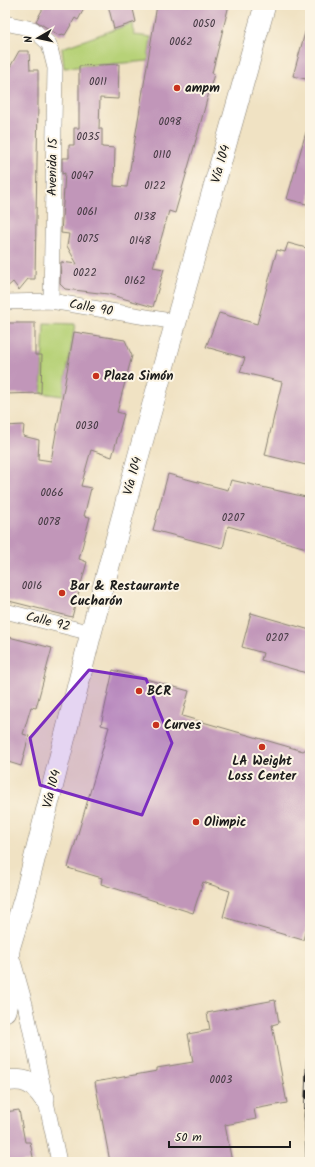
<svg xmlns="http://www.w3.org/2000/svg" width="315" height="1167" font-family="Kalam,sans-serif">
	<rect width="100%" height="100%" fill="#fcf5e5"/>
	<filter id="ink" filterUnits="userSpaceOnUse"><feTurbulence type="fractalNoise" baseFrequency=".025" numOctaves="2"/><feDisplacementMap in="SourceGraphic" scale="8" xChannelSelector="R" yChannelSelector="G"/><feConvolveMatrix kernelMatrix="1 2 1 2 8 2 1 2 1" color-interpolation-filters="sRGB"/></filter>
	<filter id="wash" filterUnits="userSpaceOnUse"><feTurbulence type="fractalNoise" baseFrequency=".012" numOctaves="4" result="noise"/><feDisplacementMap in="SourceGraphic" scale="16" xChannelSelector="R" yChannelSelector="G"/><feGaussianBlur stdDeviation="0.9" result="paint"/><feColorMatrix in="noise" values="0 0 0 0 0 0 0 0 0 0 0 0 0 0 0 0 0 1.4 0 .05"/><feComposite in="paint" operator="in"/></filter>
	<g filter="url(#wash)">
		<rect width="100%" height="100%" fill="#f0e2c3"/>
		<g fill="#b7d278" stroke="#6a774a">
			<polygon points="133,23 134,35 151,37 148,61 64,68 62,48"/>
			<polygon points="44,323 75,324 63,396 41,393"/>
		</g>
		<g id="blocks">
			<g fill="#c196b9">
				<polygon points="45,5 86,5 78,20 75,18 65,35 62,34 60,36 36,21"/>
				<polygon points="108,5 132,5 136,22 114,29"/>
				<polygon points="157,5 229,5 212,73 214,74 194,147 175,213 169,211 153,267 164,269 153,307 108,294 65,289 60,284 61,262 77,264 67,246 69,234 61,233 65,173 62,174 62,158 69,158 69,145 74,145 74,128 79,128 79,66 119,64 118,99 100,98 99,129 102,129 102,147 115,148 114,186 127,187"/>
				<polygon points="306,29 310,29 310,80 293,76"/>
				<polygon points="19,51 29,51 30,70 38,70 38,101 35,279 28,279 19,290 13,282 5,289 5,76"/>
				<polygon points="306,132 310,132 310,205 287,199"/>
				<polygon points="288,243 310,249 310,466 265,455 282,382 240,372 245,358 206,347 219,313 257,324 277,250 285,252"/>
				<polygon points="5,323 35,323 35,355 42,355 41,393 5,394"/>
				<polygon points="74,332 125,340 132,356 117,412 124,414 112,457 91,450 81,486 91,488 84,516 90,517 79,559 87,562 72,617 5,600 5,426 24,425 23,436 39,440 38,459 51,461"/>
				<polygon points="168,474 228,490 231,480 310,498 310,549 228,526 223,548 153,530"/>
				<polygon points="251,613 310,630 310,674 261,660 263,653 242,647"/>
				<polygon points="5,636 52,648 36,708 31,707 23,734 29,736 21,766 5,761"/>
				<polygon points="113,670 189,691 182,716 303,751 310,747 310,915 303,940 223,917 230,891 203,882 193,913 101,884 102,878 68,868 109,727 101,725"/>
				<polygon points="275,1000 279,1023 272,1025 287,1103 254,1109 256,1119 225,1125 232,1162 110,1162 95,1082 157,1071 157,1068 193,1062 188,1034 210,1030 207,1013"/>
				<polygon points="19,1110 25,1142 30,1142 34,1162 5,1162 5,1112"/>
			</g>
		</g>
	</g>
	<g filter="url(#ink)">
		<use href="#blocks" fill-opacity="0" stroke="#867f70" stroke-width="1"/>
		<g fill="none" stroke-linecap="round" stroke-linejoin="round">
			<g stroke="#867f70" stroke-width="16">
				<g id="street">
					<polyline points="5,23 33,29 49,44 55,68 51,301"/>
					<polyline points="5,302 51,301 176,322"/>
					<polyline points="5,611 91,633"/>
					<polyline points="13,961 25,1004 59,1162"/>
				</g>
			</g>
			<g stroke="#867f70" stroke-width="22">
				<g id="secondary">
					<polyline points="5,956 9,949 25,896 91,633 140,450 265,5"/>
					<polyline points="5,1011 7,1003 9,949"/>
					<path d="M5,1081C25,1078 33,1082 44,1098"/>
				</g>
			</g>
			<use href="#street" stroke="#fff" stroke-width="15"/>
			<use href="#secondary" stroke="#fff" stroke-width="21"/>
			<g stroke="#1c1c1c" stroke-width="4.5">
				<polyline id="rail" points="308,1162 306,1117 310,1011"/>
			</g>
			<use href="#rail" stroke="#fcf5e5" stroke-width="3" stroke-dasharray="9" stroke-linecap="butt"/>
		</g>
	</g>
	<path fill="#7b2cbf" fill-opacity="0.2" stroke="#7b2cbf" stroke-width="3" stroke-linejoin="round" d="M89,670L146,679L172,743L142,815L40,785L30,738Z"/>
	<g fill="#c8321e" stroke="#fcf5e5" stroke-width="1.5">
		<circle cx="177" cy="88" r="4"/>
		<circle cx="96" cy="376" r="4"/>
		<circle cx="62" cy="593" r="4"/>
		<circle cx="139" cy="691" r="4"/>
		<circle cx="156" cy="725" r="4"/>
		<circle cx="262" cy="747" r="4"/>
		<circle cx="196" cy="822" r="4"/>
	</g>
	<g text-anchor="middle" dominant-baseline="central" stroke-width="4" stroke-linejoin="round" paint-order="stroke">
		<g font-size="11" fill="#453a43">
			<text x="204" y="24">0050</text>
			<text x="181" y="42">0062</text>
			<text x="98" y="82">0011</text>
			<text x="170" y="122">0098</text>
			<text x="88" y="137">0035</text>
			<text x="162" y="155">0110</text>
			<text x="82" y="176">0047</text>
			<text x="155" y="186">0122</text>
			<text x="87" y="212">0061</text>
			<text x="145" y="217">0138</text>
			<text x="88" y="239">0075</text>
			<text x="140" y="241">0148</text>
			<text x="85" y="273">0022</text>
			<text x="135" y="281">0162</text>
			<text x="87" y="426">0030</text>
			<text x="52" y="493">0066</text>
			<text x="233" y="518">0207</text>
			<text x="49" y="522">0078</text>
			<text x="32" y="586">0016</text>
			<text x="277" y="638">0207</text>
			<text x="221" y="1080">0003</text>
		</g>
		<g font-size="13" font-weight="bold" fill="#1c1c1c" stroke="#fcf5e5" text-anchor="start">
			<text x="185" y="88">ampm</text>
			<text x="104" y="376">Plaza Simón</text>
			<text x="70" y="586">Bar &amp; Restaurante<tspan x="70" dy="15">Cucharón</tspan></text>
			<text x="147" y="691">BCR</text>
			<text x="164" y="725">Curves</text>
			<text x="262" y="761" text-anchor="middle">LA Weight<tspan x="262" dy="15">Loss Center</tspan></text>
			<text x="204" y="822">Olimpic</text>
		</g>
		<g font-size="13" fill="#1c1c1c" stroke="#fcf5e5">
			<text transform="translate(221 164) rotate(-74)">Vía 104</text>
			<text transform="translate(53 167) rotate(-89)">Avenida 15</text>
			<text transform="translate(91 308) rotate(10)">Calle 90</text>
			<text transform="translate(133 476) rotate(-75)">Vía 104</text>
			<text transform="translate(48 622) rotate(14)">Calle 92</text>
			<text transform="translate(52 789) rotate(-76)">Vía 104</text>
		</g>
	</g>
	<rect width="315" height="1167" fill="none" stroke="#fcf5e5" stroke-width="20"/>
	<g transform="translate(38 38) rotate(261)" stroke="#fcf5e5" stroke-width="3" paint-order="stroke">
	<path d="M0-3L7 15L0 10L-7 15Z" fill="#1c1c1c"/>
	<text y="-6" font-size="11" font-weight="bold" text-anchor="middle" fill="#1c1c1c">N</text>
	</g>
	<path d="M169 1141v6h121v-6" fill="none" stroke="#1c1c1c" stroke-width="2"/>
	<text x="175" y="1141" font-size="12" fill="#1c1c1c" stroke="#fcf5e5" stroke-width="3" paint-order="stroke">50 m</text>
</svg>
